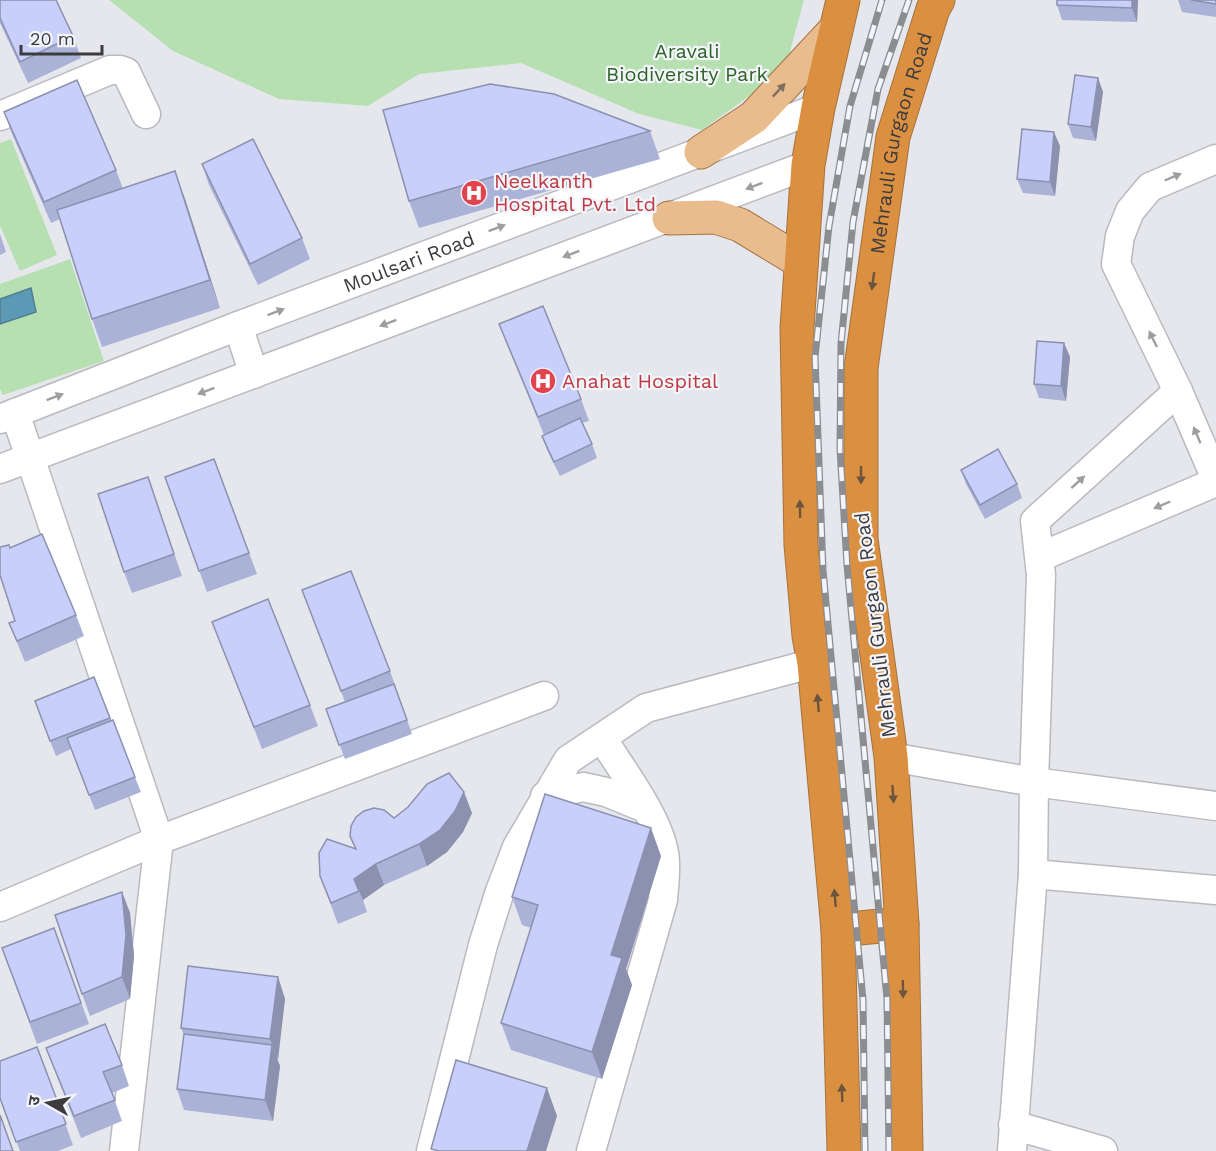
<svg xmlns="http://www.w3.org/2000/svg" width="1216" height="1151" font-family="'Work Sans','Noto Sans Devanagari',sans-serif">
	<rect width="100%" height="100%" fill="#e6e7ed"/>
	<g fill="#b7e0b2">
		<polygon points="109,0 804,0 785,70 702,130 639,114 521,63 419,74 368,106 279,99 173,51"/>
		<polygon points="11,139 57,255 20,271 0,226 0,143"/>
		<polygon points="70,259 104,361 3,395 0,389 0,284"/>
	</g>
	<polygon fill="#5b99b5" stroke="#527d91" stroke-width="1.5" points="31,288 36,312 0,324 0,299"/>
	<g fill="none" stroke-linecap="round" stroke-linejoin="round">
		<g stroke="#b9babf" stroke-width="31">
			<g id="minor">
				<polyline points="0,116 110,70 120,70 126,72 146,114"/>
				<polyline points="1216,159 1150,187 1130,211 1120,236 1116,264 1178,391 1216,479"/>
				<polyline points="238,326 254,374"/>
				<polyline points="15,413 159,840 124,1151"/>
				<path id="s1" d="M0,419L238,326L818,108"/>
				<polyline points="0,469 808,165"/>
				<polyline points="1040,557 1216,482"/>
				<polyline points="891,757 1034,782 1216,806"/>
				<polyline points="545,796 583,787 606,792 645,808"/>
				<polyline points="1033,874 1216,890"/>
				<polyline points="0,907 159,840 544,696"/>
				<polyline points="1013,1125 1103,1151"/>
				<polyline points="431,1151 483,945 500,891 517,847 568,760 646,708 814,663"/>
				<path d="M591,1151L663,900C664,885 667,868 664,853C658,817 622,770 602,738"/>
				<polyline points="1012,1151 1033,874 1034,782 1041,575 1035,521 1178,391"/>
			</g>
		</g>
		<g stroke="#a37340" stroke-width="35">
			<g id="major">
				<polyline points="701,152 754,117 836,29"/>
				<polyline points="669,218 716,217 740,225 801,262"/>
			</g>
		</g>
		<g stroke="#a37340" stroke-width="35">
			<g id="highway">
				<polyline points="843,0 818,108 808,165 797,328 801,545 809,636 814,663 838,930 844,1151"/>
				<polyline points="838,930 902,924"/>
				<path id="s2" d="M906,1151L902,924L891,757L861,539V368L893,137L933,9L938,0"/>
			</g>
		</g>
		<use href="#minor" stroke="#fff" stroke-width="28"/>
		<use href="#major" stroke="#e9bc8d" stroke-width="33"/>
		<use href="#highway" stroke="#db9041" stroke-width="33"/>
		<g stroke="#8c8d91" stroke-width="7">
			<g id="rail">
				<polyline points="865,1151 863,1000 823,570 815,357 829,226 850,106 882,0"/>
				<polyline points="889,1151 887,999 847,565 840,449 841,344 853,222 878,89 909,0"/>
			</g>
		</g>
		<use href="#rail" stroke="#f3f5fa" stroke-width="4.5" stroke-dasharray="14" stroke-linecap="butt"/>
	</g>
	<g fill="#abb2d7">
		<polygon points="0,0 73,36 81,58 28,83 0,23"/>
		<polygon points="1138,0 1137,22 1062,20 1057,5"/>
		<polygon points="1178,0 1216,0 1216,17 1182,12"/>
		<polygon points="1098,78 1103,92 1096,141 1073,138 1068,124"/>
		<polygon points="4,112 116,170 123,189 185,199 220,308 102,347 92,319 60,219 51,223 12,134"/>
		<polygon points="650,131 660,159 419,228 409,201"/>
		<polygon points="1060,146 1055,196 1023,193 1017,179"/>
		<polygon points="202,164 302,238 310,259 258,285 209,185"/>
		<polygon points="0,234 6,252 0,255"/>
		<polygon points="499,324 581,399 589,421 582,423 592,444 597,458 560,476 547,450 542,436 544,435"/>
		<polygon points="1064,343 1070,357 1066,401 1039,398 1034,384"/>
		<polygon points="214,459 257,574 207,592 165,477"/>
		<polygon points="961,470 1017,484 1022,498 985,519 966,484"/>
		<polygon points="155,498 182,576 132,593 124,572"/>
		<polygon points="10,548 76,615 84,636 25,662 9,623 15,621"/>
		<polygon points="302,590 390,671 412,734 345,759 326,709 345,702"/>
		<polygon points="212,622 310,705 318,726 262,749"/>
		<polygon points="94,677 141,792 95,810 71,749 56,756 40,716"/>
		<polygon points="472,813 463,832 447,852 427,866 384,885 363,900 367,912 338,924 320,876 355,848 350,836 394,818"/>
		<polygon points="661,856 626,969 632,985 602,1079 511,1050 501,1023 531,928 522,925 512,897"/>
		<polygon points="122,892 130,913 134,956 130,999 90,1016 82,994"/>
		<polygon points="54,928 89,1024 37,1044 2,948"/>
		<polygon points="278,977 285,999 277,1060 280,1066 273,1121 184,1110 177,1089 184,1035 181,1028"/>
		<polygon points="37,1047 73,1145 58,1151 20,1151 0,1098"/>
		<polygon points="46,1048 122,1065 129,1086 112,1093 122,1121 81,1138"/>
	</g>
	<g fill="#8b91af">
		<polygon points="1132,0 1138,0 1137,22 1132,8"/>
		<polygon points="1098,78 1103,92 1096,141 1091,127"/>
		<polygon points="1054,132 1060,146 1055,196 1050,182"/>
		<polygon points="175,171 185,199 220,308 210,280"/>
		<polygon points="1064,343 1070,357 1066,401 1061,386"/>
		<polygon points="464,792 472,813 463,832 447,852 427,866 419,844"/>
		<polygon points="651,828 661,856 626,969 632,985 602,1079 592,1052 611,955"/>
		<polygon points="376,864 384,885 363,900 354,879"/>
		<polygon points="122,892 130,913 134,956 130,999 122,977"/>
		<polygon points="278,977 285,999 278,1060 270,1039"/>
		<polygon points="272,1045 280,1066 273,1121 265,1100"/>
		<polygon points="547,1088 557,1116 546,1151 527,1151"/>
	</g>
	<g fill="#c7cffa" stroke="#8b91af" stroke-width="1.5">
		<polygon points="0,0 56,0 73,36 20,62 0,18"/>
		<polygon points="1057,0 1132,0 1132,8 1057,5"/>
		<polygon points="1191,0 1216,0 1216,4"/>
		<polygon points="1075,75 1098,78 1091,127 1068,124"/>
		<polygon points="77,80 116,170 44,202 4,112"/>
		<polygon points="490,84 554,94 650,131 409,201 383,110"/>
		<polygon points="1022,129 1054,132 1050,182 1017,179"/>
		<polygon points="253,139 302,238 250,264 202,164"/>
		<polygon points="175,171 210,280 92,319 57,210"/>
		<polygon points="543,306 581,399 538,417 499,324"/>
		<polygon points="1037,341 1064,343 1061,386 1034,384"/>
		<polygon points="580,418 592,444 554,462 542,436"/>
		<polygon points="998,449 1017,484 980,505 961,470"/>
		<polygon points="214,459 249,553 199,571 165,477"/>
		<polygon points="148,477 174,554 124,572 98,494"/>
		<polygon points="42,534 76,615 17,641 9,623 15,621 0,575 0,547 9,545 10,548"/>
		<polygon points="351,571 390,671 341,691 302,590"/>
		<polygon points="268,599 310,705 254,727 212,622"/>
		<polygon points="94,677 110,718 50,741 35,701"/>
		<polygon points="394,684 407,720 339,745 326,709"/>
		<polygon points="113,720 135,777 89,795 67,738"/>
		<polygon points="449,773 464,792 455,811 440,830 419,844 376,864 354,879 359,891 331,903 320,876 319,853 327,839 356,849 350,836 351,826 356,817 364,811 374,808 384,810 394,818 408,807 427,784"/>
		<polygon points="545,794 651,828 611,955 622,958 592,1052 501,1023 538,905 512,897"/>
		<polygon points="122,892 126,935 122,977 82,994 55,915"/>
		<polygon points="54,928 81,1003 30,1022 2,948"/>
		<polygon points="188,966 278,977 270,1039 181,1028"/>
		<polygon points="105,1024 122,1065 103,1072 115,1100 74,1116 46,1048"/>
		<polygon points="184,1034 272,1045 265,1100 177,1089"/>
		<polygon points="37,1047 66,1124 16,1142 0,1098 0,1061"/>
		<polygon points="456,1060 547,1088 527,1151 439,1151 431,1149"/>
		<polygon points="0,1115 13,1151 0,1151"/>
	</g>
	<defs><path id="oneway-solid" d="M-6-.8H1V-3.2L6.5 0L1 3.2V.8H-6Z" transform="scale(1.5)"/></defs>
	<use fill="#816f5e" href="#oneway-solid" transform="translate(779 90) rotate(-47)"/>
	<g fill="#9e9e9e">
		<use href="#oneway-solid" transform="translate(1173 177) rotate(-23)"/>
		<use href="#oneway-solid" transform="translate(754 186) rotate(159)"/>
		<use href="#oneway-solid" transform="translate(497 228) rotate(-21)"/>
		<use href="#oneway-solid" transform="translate(571 254) rotate(159)"/>
		<use href="#oneway-solid" transform="translate(276 312) rotate(-21)"/>
		<use href="#oneway-solid" transform="translate(388 323) rotate(159)"/>
		<use href="#oneway-solid" transform="translate(1153 339) rotate(-116)"/>
		<use href="#oneway-solid" transform="translate(206 391) rotate(159)"/>
		<use href="#oneway-solid" transform="translate(55 397) rotate(-21)"/>
		<use href="#oneway-solid" transform="translate(1197 435) rotate(-113)"/>
		<use href="#oneway-solid" transform="translate(1078 482) rotate(-42)"/>
		<use href="#oneway-solid" transform="translate(1162 505) rotate(157)"/>
	</g>
	<g fill="#6c553f">
		<use href="#oneway-solid" transform="translate(873 281) rotate(98)"/>
		<use href="#oneway-solid" transform="translate(861 475) rotate(90)"/>
		<use href="#oneway-solid" transform="translate(800 509) rotate(-91)"/>
		<use href="#oneway-solid" transform="translate(818 703) rotate(-95)"/>
		<use href="#oneway-solid" transform="translate(893 794) rotate(86)"/>
		<use href="#oneway-solid" transform="translate(835 898) rotate(-95)"/>
		<use href="#oneway-solid" transform="translate(903 989) rotate(89)"/>
		<use href="#oneway-solid" transform="translate(842 1093) rotate(-92)"/>
	</g>
	<defs>
		<g id="hospital-disc" transform="scale(1.35)"><circle r="9.5" fill="#e0444e" stroke="#f3f5fa"/><path d="M-5-5h3v3.5h4V-5h3V5h-3V1.5h-4V5h-3Z" fill="#fff"/></g>
	</defs>
	<g fill-rule="evenodd">
		<use href="#hospital-disc" x="474" y="193"/>
		<use href="#hospital-disc" x="543" y="381"/>
	</g>
	<g text-anchor="middle" dominant-baseline="central" stroke-width="4.5" stroke-linejoin="round" paint-order="stroke">
		<g font-size="20" fill="#2e6328" stroke="#f3f5fa">
			<text x="687" y="51">Aravali<tspan x="687" dy="23">Biodiversity Park</tspan></text>
		</g>
		<g font-size="20" fill="#3c3c3e" stroke="#f3f5fa">
			<text stroke="none"><textPath href="#s2" startOffset="1014">Mehrauli Gurgaon Road</textPath></text>
			<text stroke="none"><textPath href="#s1" startOffset="438">Moulsari Road</textPath></text>
			<text transform="translate(875 625) rotate(-97)">Mehrauli Gurgaon Road</text>
		</g>
		<g font-size="20" fill="#be3a42" stroke="#f3f5fa" text-anchor="start">
			<text x="494" y="181">Neelkanth<tspan x="494" dy="23">Hospital Pvt. Ltd</tspan></text>
			<text x="562" y="381">Anahat Hospital</text>
		</g>
	</g>
	<g transform="translate(48 1103) rotate(279)" stroke="#f3f5fa" stroke-width="4.5" paint-order="stroke">
	<path d="M0-4.5L10 22L0 15L-10 22Z" fill="#3c3c3e"/>
	<text y="-9" font-size="16" font-weight="bold" text-anchor="middle" fill="#3c3c3e">उ</text>
	</g>
	<path d="M21 45v9h81v-9" fill="none" stroke="#3c3c3e" stroke-width="3"/>
	<text x="30" y="45" font-size="18" fill="#3c3c3e" stroke="#f3f5fa" stroke-width="4.5" paint-order="stroke">20 m</text>
</svg>
